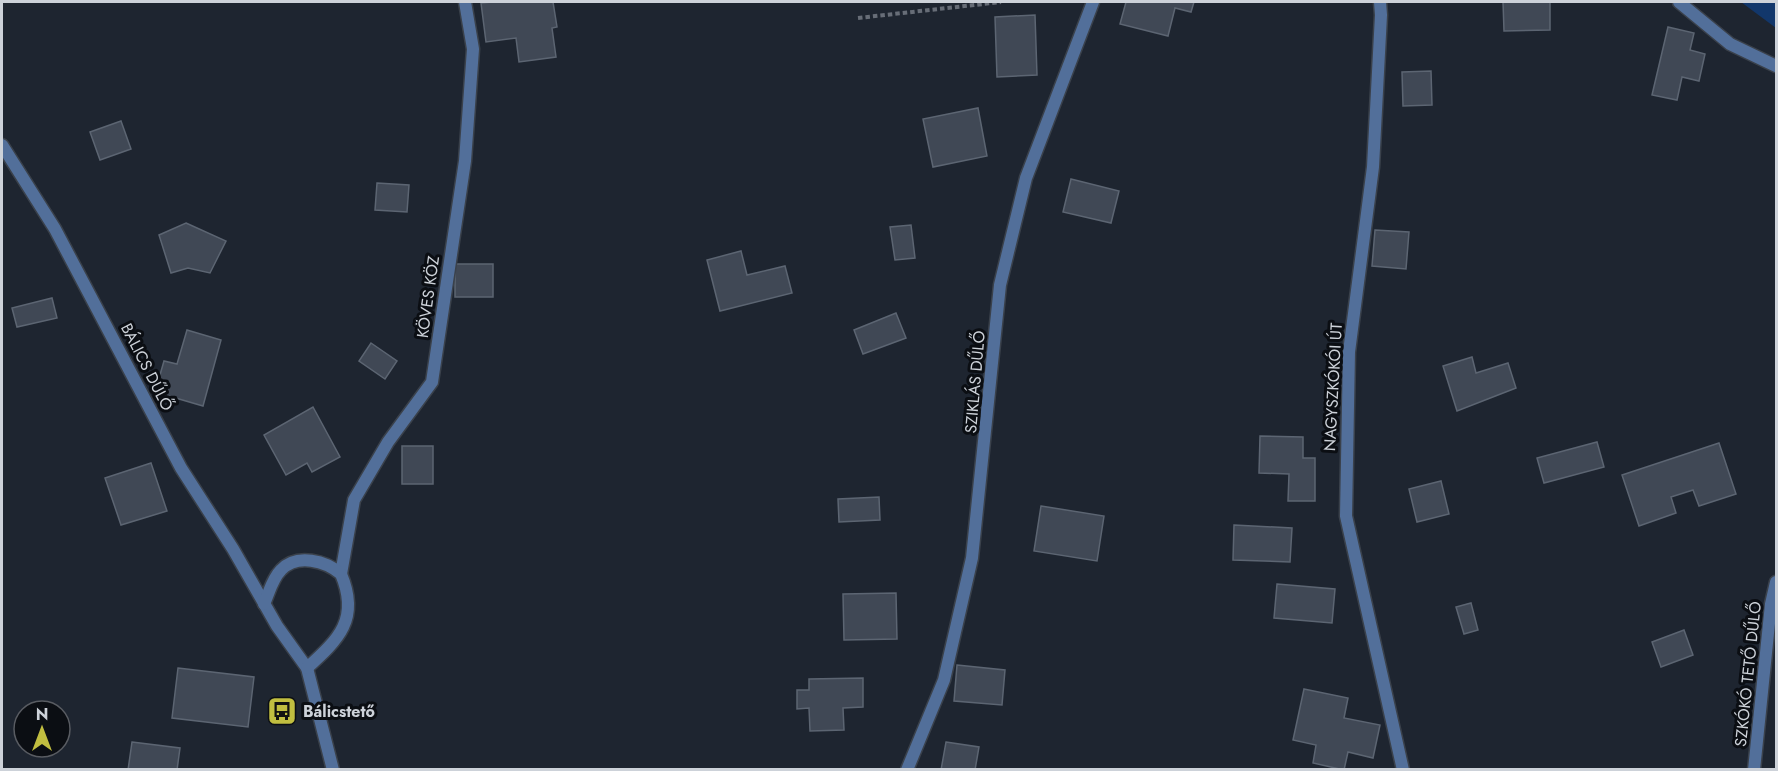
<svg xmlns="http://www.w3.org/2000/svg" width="1778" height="771" font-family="Jost,sans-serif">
	<rect width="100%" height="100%" fill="#1e2530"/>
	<polygon fill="#12376b" points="1741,2 1776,2 1776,28"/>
	<g fill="#404855" stroke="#5c6572" stroke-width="1.5">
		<polygon points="493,2 553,2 557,27 552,28 556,57 519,62 516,38 486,42 481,3"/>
		<polygon points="1126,2 1194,2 1191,12 1175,8 1168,36 1120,24"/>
		<polygon points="1503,2 1550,2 1550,30 1504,31"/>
		<polygon points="1035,15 1037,75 997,77 995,17"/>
		<polygon points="1668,27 1694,33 1690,50 1705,54 1699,81 1682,77 1677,100 1652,95"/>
		<polygon points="1431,71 1432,105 1403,106 1402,72"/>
		<polygon points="978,108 987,156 933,167 923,119"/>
		<polygon points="121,121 131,149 100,160 90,132"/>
		<polygon points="1071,179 1119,191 1111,223 1063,212"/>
		<polygon points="377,183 409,185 407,212 375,210"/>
		<polygon points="186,223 226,241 210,273 188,268 171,273 159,235"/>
		<polygon points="911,225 915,258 895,260 890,227"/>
		<polygon points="1375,230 1409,232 1406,269 1372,266"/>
		<polygon points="741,251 747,275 785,266 792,293 720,311 707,260"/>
		<rect x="455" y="264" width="38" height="33"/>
		<polygon points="52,298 57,318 17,327 12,308"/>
		<polygon points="896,313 906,338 863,354 854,330"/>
		<polygon points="187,330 221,340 203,406 155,392 164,361 177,364"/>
		<polygon points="371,343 397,361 385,379 359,361"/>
		<polygon points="1472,357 1476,373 1508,363 1516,388 1457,411 1443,366"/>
		<polygon points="313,407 340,457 312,472 307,463 286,475 264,435"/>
		<polygon points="1260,436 1303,437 1303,458 1315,458 1315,501 1288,501 1289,474 1259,473"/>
		<polygon points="1597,442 1604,467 1544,483 1537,458"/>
		<polygon points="1719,443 1736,494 1699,506 1693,490 1671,497 1676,513 1639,526 1622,475"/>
		<rect x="402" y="446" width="31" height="38"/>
		<polygon points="151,463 167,511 121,525 105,478"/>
		<polygon points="1441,481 1449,514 1417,522 1409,489"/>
		<polygon points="879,497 880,520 839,522 838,499"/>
		<polygon points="1041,506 1104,516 1097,561 1034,551"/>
		<polygon points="1234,525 1292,528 1290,562 1233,560"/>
		<polygon points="1277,584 1335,589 1332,623 1274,618"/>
		<polygon points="896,593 897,639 844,640 843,594"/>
		<polygon points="1471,603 1478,630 1464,634 1456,607"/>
		<polygon points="1684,630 1693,655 1661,667 1652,642"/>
		<polygon points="957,665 1005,670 1002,705 954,701"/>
		<polygon points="178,668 254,677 248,727 172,718"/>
		<polygon points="863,678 863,707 843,708 844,730 810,731 809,708 797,709 797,690 809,690 809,679"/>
		<polygon points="1304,689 1348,698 1344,718 1380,725 1373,758 1348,752 1344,770 1313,763 1316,745 1293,740"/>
		<polygon points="132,742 180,748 177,770 128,770"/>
		<polygon points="946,742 979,747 975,770 941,770"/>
	</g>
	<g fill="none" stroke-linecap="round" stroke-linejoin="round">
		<g stroke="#3a414b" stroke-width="15">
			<g id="street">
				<polyline points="1380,2 1381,15 1373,167 1349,352 1346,516 1403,770"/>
				<polyline points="1679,2 1730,44 1776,66"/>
				<polyline points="2,145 55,229 181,468 233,549 277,626 307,668 333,770"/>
				<polyline points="341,574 354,500 388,442 432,382 465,161 473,49 465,2"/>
				<path d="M264,604C269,593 272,579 281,570C297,553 326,561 341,574C360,619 339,639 307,668"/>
				<polyline points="907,770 944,680 972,558 1000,285 1026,178 1093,2"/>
				<polyline points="1754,770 1771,604 1776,582"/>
			</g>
		</g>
		<polyline stroke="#676d77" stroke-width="4" stroke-dasharray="4.5 3" stroke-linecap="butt" points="858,18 1001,2"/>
		<use href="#street" stroke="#526f9a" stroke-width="12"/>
	</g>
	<defs>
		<g id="bus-square" transform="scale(1.5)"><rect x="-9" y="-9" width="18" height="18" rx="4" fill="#c1be40" stroke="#0b0e13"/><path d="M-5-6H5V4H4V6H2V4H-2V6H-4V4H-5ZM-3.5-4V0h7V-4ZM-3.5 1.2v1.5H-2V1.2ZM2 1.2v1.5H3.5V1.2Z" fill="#111"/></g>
	</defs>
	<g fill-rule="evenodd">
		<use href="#bus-square" x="282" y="711"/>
	</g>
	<g text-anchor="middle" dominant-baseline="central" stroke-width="6" stroke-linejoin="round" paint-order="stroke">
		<g font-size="16" fill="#cdd2d9" stroke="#0b0e13">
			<text transform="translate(428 297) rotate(-82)">KÖVES KÖZ</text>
			<text transform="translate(147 367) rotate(63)">BÁLICS DŰLŐ</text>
			<text transform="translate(975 382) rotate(-85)">SZIKLÁS DŰLŐ</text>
			<text transform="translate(1333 387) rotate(-87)">NAGYSZKÓKÓI ÚT</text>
			<text transform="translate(1748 674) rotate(-84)">SZKÓKÓ TETŐ DŰLŐ</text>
		</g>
		<g font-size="16" font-weight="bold" fill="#cdd2d9" stroke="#0b0e13" text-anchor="start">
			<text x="303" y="711">Bálicstető</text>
		</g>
	</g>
	<rect width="1778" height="771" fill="none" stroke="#cdd2d9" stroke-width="6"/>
	<g transform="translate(42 729)"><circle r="28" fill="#0b0e13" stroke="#595c62" stroke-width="1.5"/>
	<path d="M0-4.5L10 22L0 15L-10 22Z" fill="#c1be40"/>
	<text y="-9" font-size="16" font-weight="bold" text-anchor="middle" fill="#cdd2d9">N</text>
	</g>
</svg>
